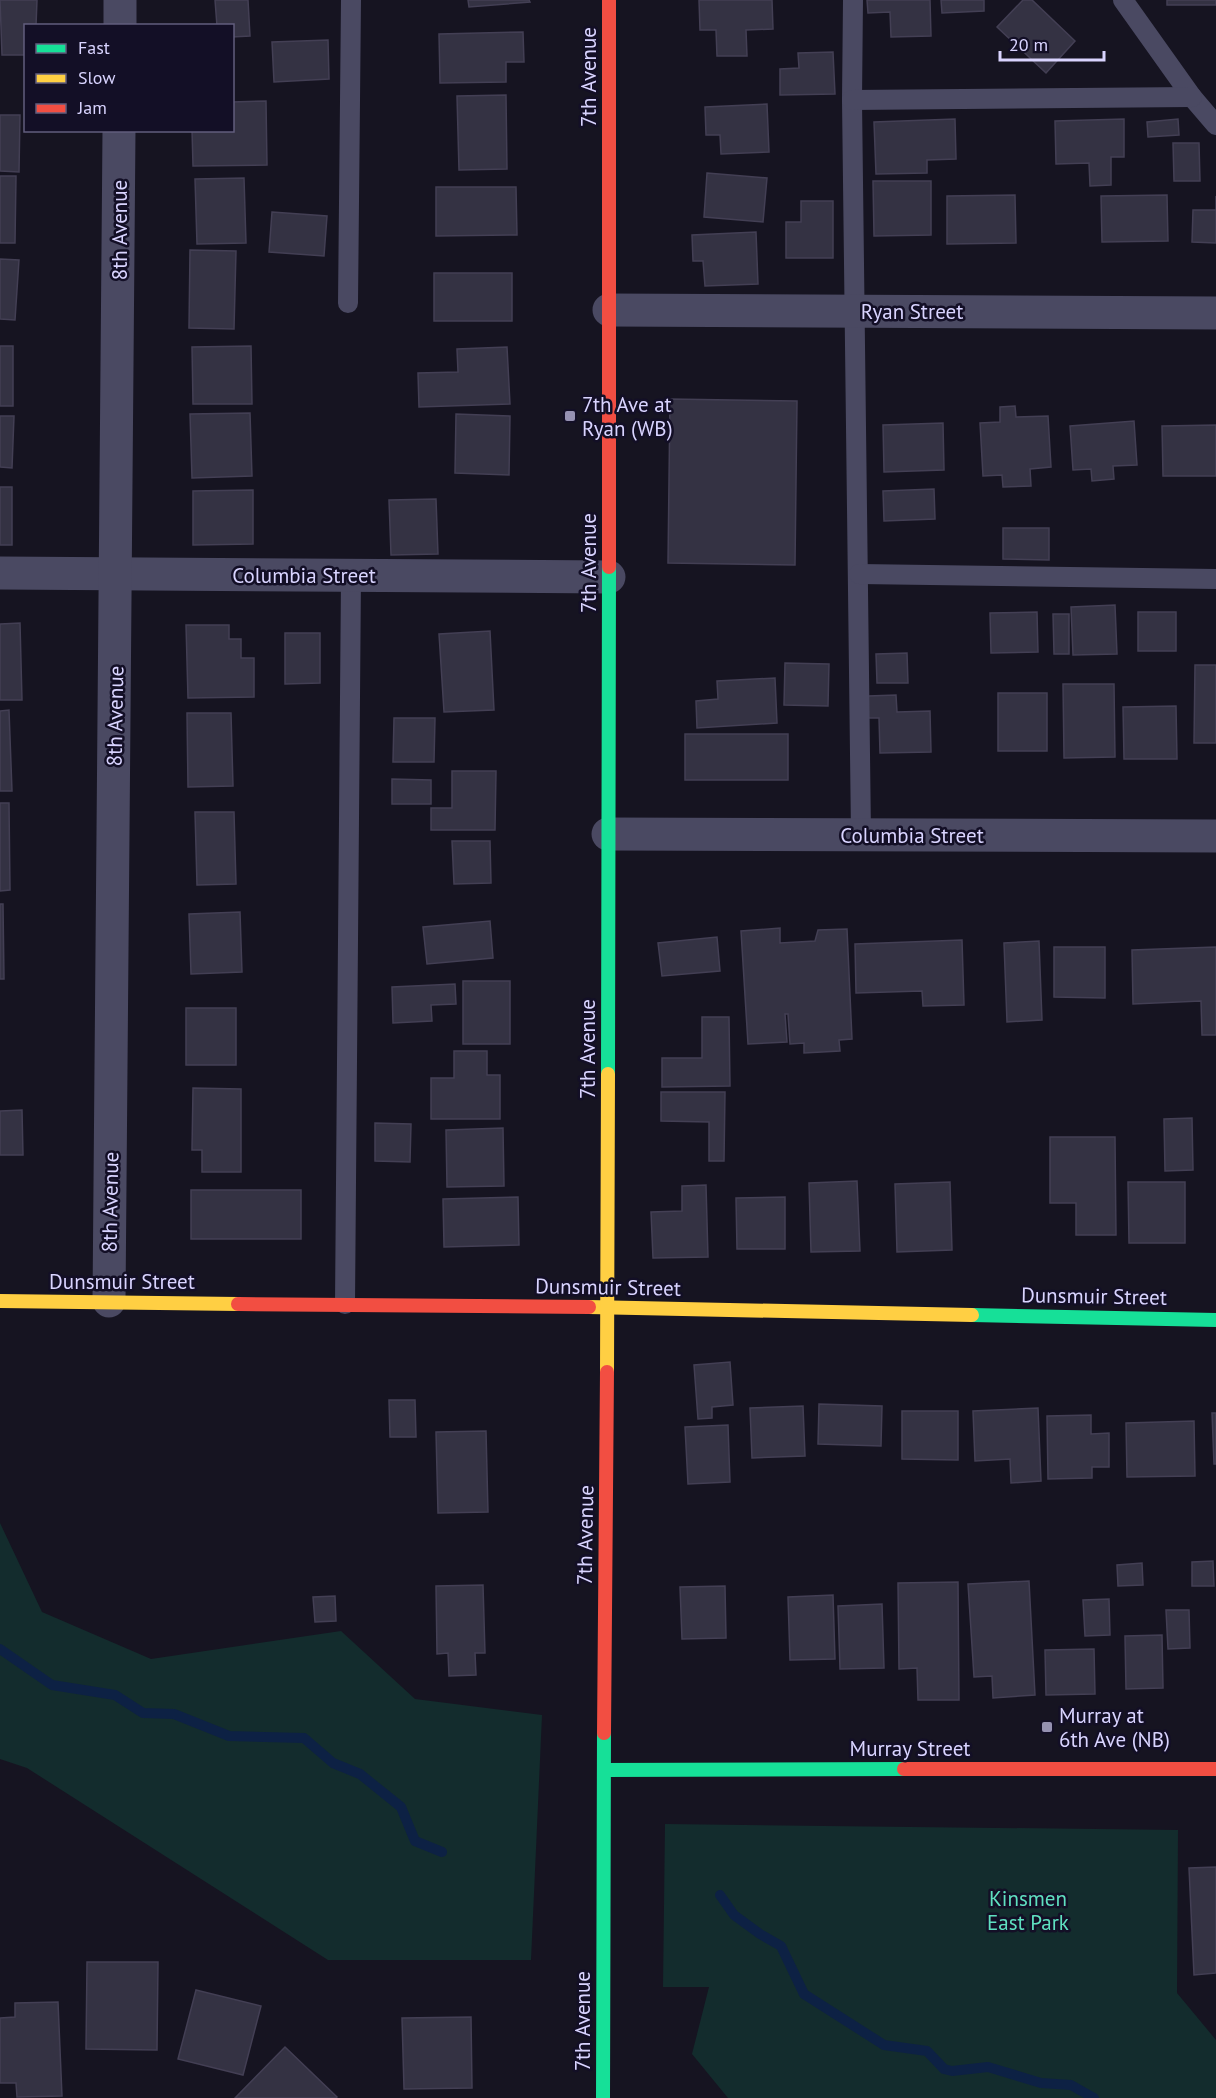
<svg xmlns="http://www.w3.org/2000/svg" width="1216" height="2098" font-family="'PT Sans',sans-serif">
	<rect width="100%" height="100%" fill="#161421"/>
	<g fill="#132c2d">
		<polygon points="0,1523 42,1612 151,1659 341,1631 415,1699 542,1715 531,1960 328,1960 27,1768 0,1759"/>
		<polygon points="665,1824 1178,1830 1177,1993 1216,2040 1216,2098 728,2098 692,2054 709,1987 663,1987"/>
	</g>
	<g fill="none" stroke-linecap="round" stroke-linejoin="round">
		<g stroke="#0d2144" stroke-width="10">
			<polyline points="0,1649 52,1685 115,1695 143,1713 174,1714 229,1736 304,1738 333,1763 360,1774 401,1807 415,1841 442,1852"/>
			<polyline points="720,1895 734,1915 760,1934 781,1946 804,1994 884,2045 927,2051 944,2069 952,2071 988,2067 1041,2083 1071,2085 1094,2098"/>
		</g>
	</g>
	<g fill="#343243" stroke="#433f54" stroke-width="1.5">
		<polygon points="0,0 37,0 36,26 26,26 26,55 2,55"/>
		<polygon points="215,0 248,0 250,36 232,37 232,26 217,26"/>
		<polygon points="468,0 529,0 530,2 469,7"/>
		<polygon points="699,0 772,0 773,29 746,30 747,56 717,56 716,30 700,30"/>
		<polygon points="867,0 930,0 931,36 891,37 890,12 868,13"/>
		<polygon points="941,0 984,0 984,11 942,13"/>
		<polygon points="1023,0 1032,0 1075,41 1046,73 997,27"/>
		<rect x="1167" y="0" width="49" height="5"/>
		<polygon points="523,32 524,62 506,62 506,82 440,83 439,34"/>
		<polygon points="328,40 329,79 274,82 272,42"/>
		<polygon points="833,52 835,94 780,95 780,69 799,68 798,53"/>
		<polygon points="506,95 507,169 459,170 457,96"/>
		<polygon points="266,101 267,165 193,166 192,130 232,130 232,102"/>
		<polygon points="767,104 769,152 721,154 720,135 706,135 705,107"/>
		<polygon points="0,115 20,115 19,172 0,171"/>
		<polygon points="955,119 956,159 927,160 927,173 876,174 874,122"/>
		<polygon points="1124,119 1124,157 1111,157 1111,185 1090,186 1089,163 1056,164 1055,121"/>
		<polygon points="1178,119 1179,135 1148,137 1147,122"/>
		<polygon points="1173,143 1199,143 1200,181 1174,181"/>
		<polygon points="707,173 767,178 763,222 704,217"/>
		<polygon points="0,176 16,176 15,243 0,243"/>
		<polygon points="244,178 246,243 197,244 195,179"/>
		<polygon points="873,181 931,181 931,235 874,236"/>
		<polygon points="436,187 516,187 517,235 436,236"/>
		<polygon points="1015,195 1016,243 947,244 947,196"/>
		<polygon points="1167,195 1168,241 1102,242 1101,196"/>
		<polygon points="1216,196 1216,243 1192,242 1193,210 1216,210"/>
		<polygon points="801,201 833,201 833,258 786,258 786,222 801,222"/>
		<polygon points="272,212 327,216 324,256 269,252"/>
		<polygon points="756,232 758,284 705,286 703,261 693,261 692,235"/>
		<polygon points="190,250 236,251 234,329 189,328"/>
		<polygon points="0,259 19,260 15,320 0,319"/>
		<rect x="434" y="273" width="78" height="48"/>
		<rect x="0" y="346" width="13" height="60"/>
		<polygon points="251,346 252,404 193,404 192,347"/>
		<polygon points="507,347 510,404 419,407 418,373 458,372 457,349"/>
		<polygon points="670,399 797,401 795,565 668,563"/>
		<polygon points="1015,406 1016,417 1048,416 1051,467 1030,469 1031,486 1003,487 1002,475 983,476 980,423 1000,422 1000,407"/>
		<polygon points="250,413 252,476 192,478 190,414"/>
		<polygon points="456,414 510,416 509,475 455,473"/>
		<polygon points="0,416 14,416 12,468 0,467"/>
		<polygon points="1134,421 1137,465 1113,466 1114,479 1092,481 1091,469 1073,470 1070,426"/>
		<polygon points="943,423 944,470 884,472 883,425"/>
		<polygon points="1216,425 1216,476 1163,476 1162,426"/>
		<rect x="0" y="487" width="12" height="58"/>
		<polygon points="934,489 935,519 884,521 883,491"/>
		<polygon points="253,490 253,544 193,545 193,491"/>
		<polygon points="436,499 438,554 391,555 389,500"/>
		<polygon points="1003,528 1049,528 1049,560 1003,559"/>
		<polygon points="1115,605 1117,654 1073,655 1071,607"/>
		<polygon points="1037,612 1038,652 991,653 990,613"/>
		<rect x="1138" y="612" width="38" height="39"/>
		<polygon points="1053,614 1069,614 1069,654 1054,654"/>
		<polygon points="20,623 22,700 0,700 0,624"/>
		<polygon points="186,625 229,625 229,639 241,639 241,658 254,658 254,697 188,698"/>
		<polygon points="490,631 494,710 444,712 439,634"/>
		<polygon points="285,633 320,633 320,683 285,684"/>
		<polygon points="907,653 908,683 877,683 876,654"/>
		<polygon points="785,663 829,664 828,706 784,705"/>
		<polygon points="1195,665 1216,665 1216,743 1194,743"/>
		<polygon points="775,678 777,723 697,728 696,701 718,699 717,681"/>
		<polygon points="1063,684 1114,684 1115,757 1064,758"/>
		<rect x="998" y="693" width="49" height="58"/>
		<polygon points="896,695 897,712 930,711 931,752 880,753 879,718 868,718 868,696"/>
		<polygon points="1176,706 1177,759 1124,759 1123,707"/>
		<polygon points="9,710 12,791 0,791 0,711"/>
		<polygon points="187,713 231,713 233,786 188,787"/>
		<polygon points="394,718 435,718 434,762 393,762"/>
		<rect x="685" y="734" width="103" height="46"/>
		<polygon points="452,771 496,771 495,830 431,830 431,808 452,808"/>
		<polygon points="392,779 431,780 431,804 392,804"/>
		<polygon points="0,803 9,803 10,890 0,891"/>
		<polygon points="195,812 234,812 236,884 197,885"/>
		<polygon points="452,841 490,841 491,883 454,884"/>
		<polygon points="0,904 3,904 4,979 0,979"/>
		<polygon points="240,912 242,972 191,974 189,914"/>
		<polygon points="490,921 493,958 427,964 423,927"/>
		<polygon points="780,928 780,943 815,941 818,930 847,929 852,1039 839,1040 840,1051 804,1053 804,1043 790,1044 788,1014 785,1014 787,1042 748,1044 741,931"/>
		<polygon points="717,937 720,971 662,976 658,943"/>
		<polygon points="962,940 964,1005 923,1006 922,991 856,993 855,944"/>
		<polygon points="1039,941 1042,1020 1007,1022 1004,943"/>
		<polygon points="1054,947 1105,947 1105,998 1054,997"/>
		<polygon points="1216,947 1216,1035 1202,1035 1201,1001 1133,1004 1132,950"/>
		<rect x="463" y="981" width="47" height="63"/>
		<polygon points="455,984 456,1004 431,1005 432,1021 393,1023 392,987"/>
		<rect x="186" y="1008" width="50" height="57"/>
		<polygon points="702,1017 729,1017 730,1086 662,1087 662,1058 702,1058"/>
		<polygon points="454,1051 487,1051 487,1075 500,1075 500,1119 431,1119 431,1078 454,1078"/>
		<polygon points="193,1088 241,1089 241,1172 202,1172 202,1150 192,1150"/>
		<polygon points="661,1092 725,1092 724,1161 709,1161 709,1122 661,1121"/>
		<polygon points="22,1110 23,1155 0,1155 0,1111"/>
		<polygon points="1192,1118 1193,1170 1165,1171 1164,1119"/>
		<polygon points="375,1123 411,1124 410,1162 375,1161"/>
		<polygon points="503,1128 504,1186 447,1187 446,1130"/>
		<polygon points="1050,1137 1115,1137 1116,1235 1076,1235 1076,1203 1050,1203"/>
		<polygon points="857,1181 860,1251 811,1252 809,1183"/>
		<polygon points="950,1182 952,1250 897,1252 895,1184"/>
		<polygon points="1128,1182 1185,1182 1185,1243 1129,1243"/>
		<polygon points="706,1185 708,1257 653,1258 651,1212 682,1211 682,1186"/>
		<rect x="191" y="1190" width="110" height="49"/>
		<polygon points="518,1197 519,1245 444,1247 443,1199"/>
		<polygon points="785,1197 785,1249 737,1249 736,1198"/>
		<polygon points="730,1362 733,1405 712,1407 712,1418 698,1419 694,1365"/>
		<polygon points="389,1400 415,1400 416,1437 390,1437"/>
		<polygon points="819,1404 882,1406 881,1446 818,1444"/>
		<polygon points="803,1406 805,1456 752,1458 750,1408"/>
		<polygon points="1038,1408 1041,1481 1011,1483 1010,1459 975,1461 973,1411"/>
		<polygon points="902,1411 958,1411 958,1460 902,1459"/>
		<polygon points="1212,1413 1216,1413 1216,1464 1214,1464"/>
		<polygon points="1091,1415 1091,1434 1109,1433 1109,1467 1092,1467 1092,1478 1048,1479 1047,1416"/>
		<polygon points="1194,1421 1195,1476 1127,1477 1126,1423"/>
		<polygon points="728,1425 730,1482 688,1484 685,1427"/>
		<polygon points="486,1431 488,1512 438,1513 436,1432"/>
		<polygon points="1213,1561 1214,1586 1192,1586 1192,1562"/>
		<polygon points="1142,1563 1143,1585 1118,1586 1117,1565"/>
		<polygon points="1029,1581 1035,1695 993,1698 992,1676 974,1677 968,1584"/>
		<polygon points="958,1582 959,1700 918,1700 917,1668 899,1669 898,1583"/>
		<polygon points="483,1585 485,1653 475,1653 476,1675 449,1676 448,1653 437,1654 436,1586"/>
		<polygon points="725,1586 726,1638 682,1639 680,1587"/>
		<polygon points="833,1595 835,1659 790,1660 788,1597"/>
		<polygon points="335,1596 336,1621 315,1622 313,1597"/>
		<polygon points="1109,1599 1110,1635 1085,1636 1083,1600"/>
		<polygon points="882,1604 884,1668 840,1669 838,1606"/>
		<polygon points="1166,1610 1189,1610 1190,1648 1168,1649"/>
		<polygon points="1162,1635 1163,1688 1126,1689 1125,1636"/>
		<polygon points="1094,1649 1095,1694 1046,1695 1045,1650"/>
		<polygon points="1216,1867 1216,1973 1194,1975 1189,1868"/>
		<polygon points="87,1962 158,1962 157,2050 86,2049"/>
		<polygon points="196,1990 261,2006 243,2075 178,2059"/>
		<polygon points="58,2002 62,2096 17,2097 16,2083 0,2083 0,2018 15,2017 15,2003"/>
		<polygon points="471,2017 472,2088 404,2089 402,2018"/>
		<polygon points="285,2047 337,2097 336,2098 235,2098"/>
	</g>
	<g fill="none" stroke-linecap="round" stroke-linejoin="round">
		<g stroke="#4a4962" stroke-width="20">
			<polyline points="853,0 852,100 861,835"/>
			<polyline points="1123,0 1192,97 1216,125"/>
			<polyline points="852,100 1192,97"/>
			<polyline points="348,303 351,0"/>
			<polyline points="859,574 1216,579"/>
			<polyline points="345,1304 351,576"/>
		</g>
		<g stroke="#4a4962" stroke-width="33">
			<polyline points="120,26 120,0"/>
			<polyline points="609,310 1216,313"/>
			<polyline points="0,573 609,577"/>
			<polyline points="608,834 1216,836"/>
			<polyline points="109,1301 119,130"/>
		</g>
		<g stroke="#16e098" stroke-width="14">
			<polyline points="608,1074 609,567"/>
			<polyline points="972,1315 1216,1320"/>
			<polyline points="604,1770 904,1769"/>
			<polyline points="603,2098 604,1733"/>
		</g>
		<g stroke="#ffcf43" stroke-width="14">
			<polyline points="0,1301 238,1304"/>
			<polyline points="589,1307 972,1315"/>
			<polyline points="607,1372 608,1074"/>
		</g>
		<g stroke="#f24e42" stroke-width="14">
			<polyline points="609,567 609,0"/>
			<polyline points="238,1304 589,1307"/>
			<polyline points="604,1733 607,1372"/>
			<polyline points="904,1769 1216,1769"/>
		</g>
	</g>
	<g fill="#9591b1" stroke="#130f26" stroke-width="2">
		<rect x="564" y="410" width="12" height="12" rx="3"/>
		<rect x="1041" y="1721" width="12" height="12" rx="3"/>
	</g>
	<g text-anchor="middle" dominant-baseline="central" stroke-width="5" stroke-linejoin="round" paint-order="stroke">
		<g font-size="21" fill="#d9d4ff" stroke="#130f26">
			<text transform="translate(588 77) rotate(-90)">7th Avenue</text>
			<text transform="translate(119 230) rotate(-90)">8th Avenue</text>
			<text x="912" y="311">Ryan Street</text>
			<text transform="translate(588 563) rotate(-90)">7th Avenue</text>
			<text x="304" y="575">Columbia Street</text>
			<text transform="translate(115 716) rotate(-89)">8th Avenue</text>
			<text x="912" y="835">Columbia Street</text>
			<text transform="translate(587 1049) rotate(-90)">7th Avenue</text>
			<text transform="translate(110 1202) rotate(-89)">8th Avenue</text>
			<text x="122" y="1281">Dunsmuir Street</text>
			<text transform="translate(608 1287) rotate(1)">Dunsmuir Street</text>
			<text transform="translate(1094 1296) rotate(1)">Dunsmuir Street</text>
			<text transform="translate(585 1535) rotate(-89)">7th Avenue</text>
			<text x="910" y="1748">Murray Street</text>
			<text transform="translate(582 2021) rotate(-90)">7th Avenue</text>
		</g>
		<g font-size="21" fill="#d9d4ff" stroke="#130f26" text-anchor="start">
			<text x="582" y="404">7th Ave at<tspan x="582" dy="24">Ryan (WB)</tspan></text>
			<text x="1059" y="1715">Murray at<tspan x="1059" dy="24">6th Ave (NB)</tspan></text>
		</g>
		<g font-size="21" fill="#5fe0c0" stroke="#130f26">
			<text x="1028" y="1898">Kinsmen<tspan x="1028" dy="24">East Park</tspan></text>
		</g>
	</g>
	<rect x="24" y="24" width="210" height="108" fill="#130f26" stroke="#625e7d" stroke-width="1.5"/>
	<rect x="36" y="44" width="30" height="9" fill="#16e098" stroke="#625e7d" stroke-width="1.5"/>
	<text x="78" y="54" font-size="18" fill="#d9d4ff">Fast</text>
	<rect x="36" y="74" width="30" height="9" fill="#ffcf43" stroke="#625e7d" stroke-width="1.5"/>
	<text x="78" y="84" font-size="18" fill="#d9d4ff">Slow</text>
	<rect x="36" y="104" width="30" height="9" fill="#f24e42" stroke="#625e7d" stroke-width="1.5"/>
	<text x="78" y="114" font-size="18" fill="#d9d4ff">Jam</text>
	<path d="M1000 51v9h104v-9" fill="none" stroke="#d9d4ff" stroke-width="3"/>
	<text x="1009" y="51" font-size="18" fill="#d9d4ff" stroke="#130f26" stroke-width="4.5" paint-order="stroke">20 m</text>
</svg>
